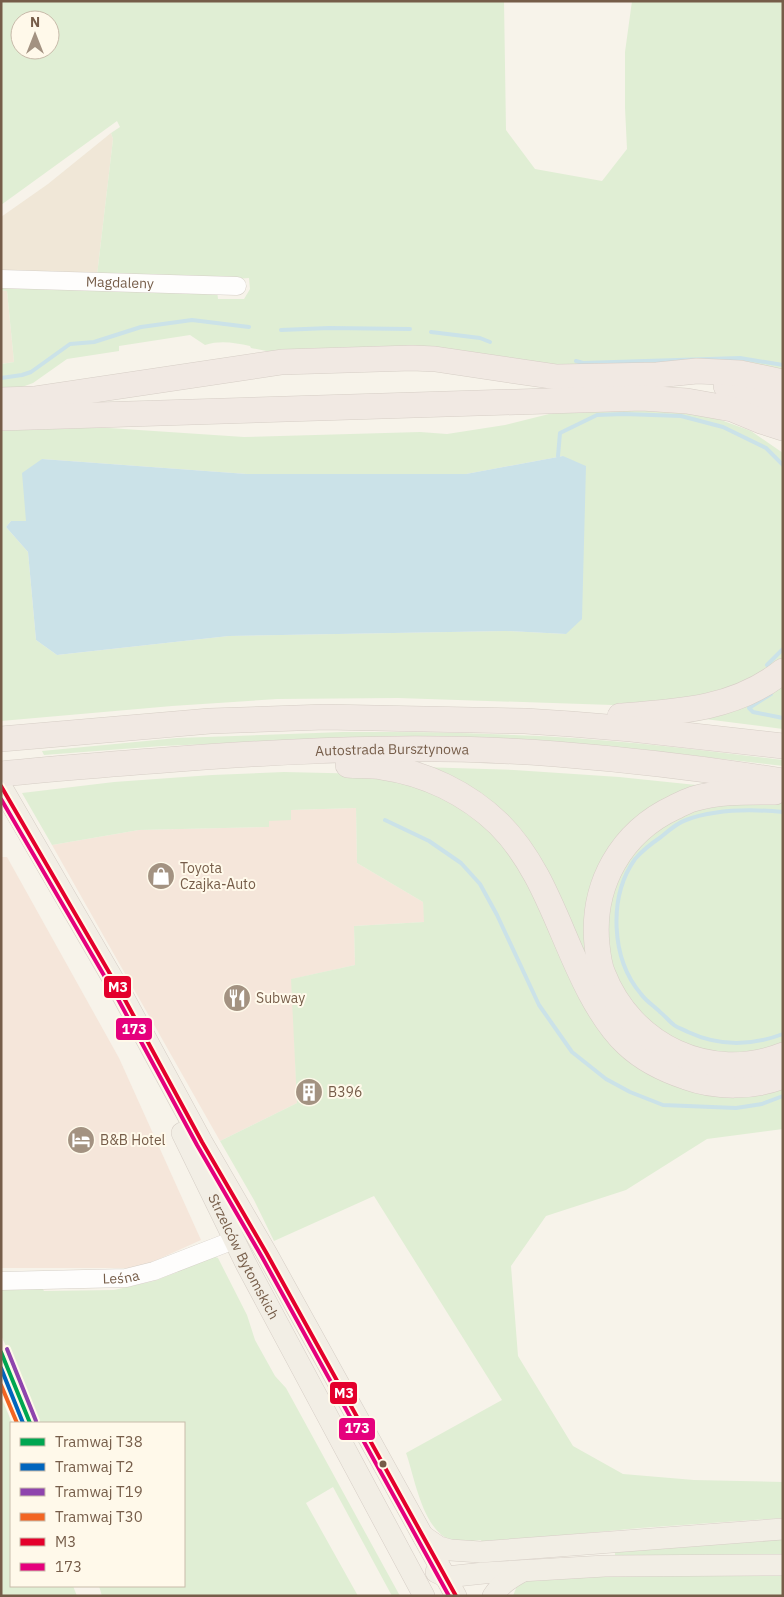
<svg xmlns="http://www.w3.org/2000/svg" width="784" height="1597" font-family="'IBM Plex Sans',sans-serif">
	<rect width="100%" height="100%" fill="#f7f3ea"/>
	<g fill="#f0e7d7">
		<polygon points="111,133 113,139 97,275 1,273 1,217 48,184"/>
		<polygon points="1,290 7,291 14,362 1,364"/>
	</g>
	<g fill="#f5e6da">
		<polygon points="356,808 357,863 423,902 425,922 354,926 355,965 292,979 297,1103 220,1141 52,845 139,830 269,827 269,821 291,810"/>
		<polygon points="1,857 7,857 119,1058 201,1240 139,1268 1,1268"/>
	</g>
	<g fill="#e0eed4" fill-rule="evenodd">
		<path d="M1,1H504L506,130L535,169L602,181L627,149L625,108V52L632,1H783V374L277,353L251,348L250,346C235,343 221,340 205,345L190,335L119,346V351L67,359L33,383L22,387L1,389V364L14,362L7,291L1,290V283L217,291L218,299H244L250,289L249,278L224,280L97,275L113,139L111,133L120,127L117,121L1,205ZM20,20H50V50H20Z"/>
		<path d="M644,408L710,416L751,431L783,453V660L734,690L642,706L398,698L277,699L172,706L1,721V426L64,425L244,437L420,432L447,434L505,425L565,410ZM563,456L566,634L506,631L229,636L57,655L36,640L28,552L6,527L11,521H26L42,459L247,474H466Z"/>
		<polygon points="783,679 783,729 689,717"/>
		<path d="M343,732C400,732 457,732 514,735C604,738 693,749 783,760V766L671,753L347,738L162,746L44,755L42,751L177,738Z"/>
		<polygon points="420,767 514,770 619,777 706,786 673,799 591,907 625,1022 762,1075 620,1025 551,886"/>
		<path d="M284,772L371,774L415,783L479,819L522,865L601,1027L783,1084V1129L707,1139L626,1190L546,1216L511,1266L518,1356L573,1446L623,1474L694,1480L783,1482V1518L640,1528L482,1543L481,1540C472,1541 462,1543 454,1541C423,1534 415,1478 406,1453L502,1400L374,1196L274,1241L254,1200L220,1141L297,1103L291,979L355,965L354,926L424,922L423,902L357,863L356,808L291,810V820L269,821V827L139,830L52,845L22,793L114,782L212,775Z"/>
		<polygon points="719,801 783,801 783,1046 746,1056 694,1050 653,1028 615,978 604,930 612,887 637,845 655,827"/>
		<polygon points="213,1256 218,1258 247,1315 255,1340 275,1376 286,1388 400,1596 392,1596 333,1487 306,1503 358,1596 102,1596 99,1586 184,1586 184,1423 35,1423 7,1354 9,1353 1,1335 1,1286 40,1285 44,1291 114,1290 154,1281 178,1272 178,1267"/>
		<polygon points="1,1397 12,1423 11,1586 73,1586 77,1596 1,1596"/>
		<polygon points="783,1536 783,1560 615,1560 615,1549"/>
		<polygon points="783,1574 783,1596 513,1596 518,1583 537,1576"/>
	</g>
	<polygon fill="#cbe2e8" points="563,456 586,466 582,619 566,634 506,631 229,636 57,655 36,640 28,552 6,527 11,521 26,521 22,473 42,459 247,474 466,474"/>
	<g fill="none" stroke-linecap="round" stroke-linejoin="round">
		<g stroke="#cbe2e8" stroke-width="4">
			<polyline points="281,330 329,328 410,329"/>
			<polyline points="431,332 480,338 490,342"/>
			<polyline points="576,361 583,363 740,358 783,365"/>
			<polyline points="1,378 22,375 31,372 70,344 94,342 141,327 192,320 249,327"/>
			<polyline points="558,456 560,433 597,415 624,414 681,416 723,427 766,448 783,465"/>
			<polyline points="767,665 783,649"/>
			<polyline points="771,694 749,708 753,712 783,718"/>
			<path d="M783,812C751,809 716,809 686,820C677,823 668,831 661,837C652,843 642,851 635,859C608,897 611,959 641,994C646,1001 654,1006 660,1012C665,1016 669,1021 674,1025C678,1028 683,1029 688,1032C718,1046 751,1046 783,1034"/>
			<polyline points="385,820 429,841 461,863 480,884 497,915 539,1005 572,1052 606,1079 630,1092 663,1105 736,1108 762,1104 783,1096"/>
		</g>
		<g stroke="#d6d0c8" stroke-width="19">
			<g id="minor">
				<path id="s1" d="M1,279L237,286"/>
				<path id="s2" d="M1,1281L126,1278L154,1271L234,1240"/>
			</g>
		</g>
		<g stroke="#d6cec6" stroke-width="22">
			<g id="major">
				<polyline points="1,786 124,998 202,1142 267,1254 456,1596"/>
				<path id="s3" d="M182,1133L246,1264L424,1596"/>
				<polyline points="423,1536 439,1547 450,1550 480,1552 783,1529"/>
				<polyline points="436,1572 446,1577 484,1573 605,1566 783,1565"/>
				<path d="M493,1596C501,1584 510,1578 523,1571"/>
			</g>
		</g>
		<g stroke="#d6cec6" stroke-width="26">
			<g id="highway">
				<polyline points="726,386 756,394 783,405"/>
				<polyline points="1,400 34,399 282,362 412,358 435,359 557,377 657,375 697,371 719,372 740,373 783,382"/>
				<polyline points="1,418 642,398 687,401 732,409 761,421 783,428"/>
				<path d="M620,716C678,712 736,709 783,671"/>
				<polyline points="1,739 210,721 325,717 525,721 571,724 631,729 783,746"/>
				<path d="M348,765C359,766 371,765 382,767C425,773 467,793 499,824C545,870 560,936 590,992C600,1011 611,1029 627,1044C644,1060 665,1070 686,1077C716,1088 753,1088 783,1076"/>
				<path id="s4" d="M1,774C69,767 137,762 205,757C322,749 439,745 556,754C632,760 707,769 783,781"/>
				<path d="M775,792C747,792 721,791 693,799C687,801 681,804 675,807C621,832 591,885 597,945C598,955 599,965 603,974C631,1046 710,1084 783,1055"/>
			</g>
		</g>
		<use href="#minor" stroke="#fefdfc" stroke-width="18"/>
		<use href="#major" stroke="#f2eee5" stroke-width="21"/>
		<use href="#highway" stroke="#f1e9e3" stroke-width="25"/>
		<g stroke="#fff9ea" stroke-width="8">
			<polyline id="bus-1" points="1,786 124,998 202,1142 267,1254 456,1596"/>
		</g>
		<g stroke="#fff9ea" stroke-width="8">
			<polyline id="bus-2" points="1,799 119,1001 197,1145 262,1257 449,1596"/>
		</g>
		<use href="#bus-1" stroke="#e4002b" stroke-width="4"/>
		<use href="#bus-2" stroke="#e5007d" stroke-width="4"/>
		<g stroke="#fff9ea" stroke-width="8">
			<polyline id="tram-1" points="1,1352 30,1423"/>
		</g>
		<g stroke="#fff9ea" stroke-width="8">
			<polyline id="tram-2" points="1,1368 23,1423"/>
		</g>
		<g stroke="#fff9ea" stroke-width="8">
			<polyline id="tram-3" points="7,1349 36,1421"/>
		</g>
		<g stroke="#fff9ea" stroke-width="8">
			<polyline id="tram-4" points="1,1385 17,1423"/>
		</g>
		<use href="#tram-1" stroke="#00a651" stroke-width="4"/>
		<use href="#tram-2" stroke="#0065bd" stroke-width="4"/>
		<use href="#tram-3" stroke="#8e44ad" stroke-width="4"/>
		<use href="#tram-4" stroke="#f26522" stroke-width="4"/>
	</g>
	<defs>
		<g id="shop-disc" transform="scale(1.4375)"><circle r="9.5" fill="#a39281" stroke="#fff9ea"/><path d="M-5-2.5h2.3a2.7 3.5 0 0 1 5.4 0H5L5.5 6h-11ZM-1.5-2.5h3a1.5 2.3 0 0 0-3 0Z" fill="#fff"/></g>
		<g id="restaurant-disc" transform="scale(1.4375)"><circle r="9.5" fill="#a39281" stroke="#fff9ea"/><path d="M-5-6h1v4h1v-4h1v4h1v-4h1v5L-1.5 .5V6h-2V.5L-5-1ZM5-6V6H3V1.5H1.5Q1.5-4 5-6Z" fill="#fff"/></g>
		<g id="building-disc" transform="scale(1.4375)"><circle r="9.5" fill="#a39281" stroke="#fff9ea"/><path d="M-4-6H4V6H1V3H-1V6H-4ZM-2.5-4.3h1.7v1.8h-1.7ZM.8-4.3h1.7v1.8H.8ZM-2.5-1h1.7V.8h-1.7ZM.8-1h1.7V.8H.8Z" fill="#fff"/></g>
		<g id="hotel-disc" transform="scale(1.4375)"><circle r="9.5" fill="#a39281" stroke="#fff9ea"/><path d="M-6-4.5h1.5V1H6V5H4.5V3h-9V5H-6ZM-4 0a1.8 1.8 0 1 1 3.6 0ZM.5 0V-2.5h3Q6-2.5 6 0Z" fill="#fff"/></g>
	</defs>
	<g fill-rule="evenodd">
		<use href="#shop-disc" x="161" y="876"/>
		<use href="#restaurant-disc" x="237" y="998"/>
		<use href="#building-disc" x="309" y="1092"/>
		<use href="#hotel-disc" x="81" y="1140"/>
	</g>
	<circle fill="#765d49" stroke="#fff9ea" stroke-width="2" cx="383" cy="1464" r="4.5"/>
	<g text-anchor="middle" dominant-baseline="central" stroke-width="4" stroke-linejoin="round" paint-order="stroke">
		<g font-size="14" fill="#765d49" stroke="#fff9ea">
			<text stroke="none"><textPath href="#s1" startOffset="119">Magdaleny</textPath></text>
			<text stroke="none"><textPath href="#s4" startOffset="392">Autostrada Bursztynowa</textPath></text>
			<text stroke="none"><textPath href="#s3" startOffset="138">Strzelców Bytomskich</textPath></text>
			<text stroke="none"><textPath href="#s2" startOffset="120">Leśna</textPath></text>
		</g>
		<g font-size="14" fill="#765d49" stroke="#fff9ea" text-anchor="start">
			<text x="180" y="868">Toyota<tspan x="180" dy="16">Czajka-Auto</tspan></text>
			<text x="256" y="998">Subway</text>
			<text x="328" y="1092">B396</text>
			<text x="100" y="1140">B&amp;B Hotel</text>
		</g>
	</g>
	<g stroke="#fff9ea" stroke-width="2">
		<rect x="103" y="975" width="29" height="24" rx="5" fill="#e4002b"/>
		<rect x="115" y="1017" width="38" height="24" rx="5" fill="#e5007d"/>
		<rect x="329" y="1381" width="29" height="24" rx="5" fill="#e4002b"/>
		<rect x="338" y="1417" width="38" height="24" rx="5" fill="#e5007d"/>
	</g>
	<g font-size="14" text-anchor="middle" font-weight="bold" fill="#fff">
		<text x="118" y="992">M3</text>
		<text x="134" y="1034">173</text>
		<text x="344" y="1398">M3</text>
		<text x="357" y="1433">173</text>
	</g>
	<rect width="784" height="1597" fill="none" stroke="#765d49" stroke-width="5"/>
	<rect x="10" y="1422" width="175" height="165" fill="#fff9ea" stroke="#c8bbaa"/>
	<rect x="20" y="1438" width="25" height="8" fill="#00a651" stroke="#c8bbaa"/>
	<text x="55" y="1447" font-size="15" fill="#765d49">Tramwaj T38</text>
	<rect x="20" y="1463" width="25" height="8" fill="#0065bd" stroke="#c8bbaa"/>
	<text x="55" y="1472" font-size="15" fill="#765d49">Tramwaj T2</text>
	<rect x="20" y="1488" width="25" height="8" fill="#8e44ad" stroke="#c8bbaa"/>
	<text x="55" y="1497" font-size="15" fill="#765d49">Tramwaj T19</text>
	<rect x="20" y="1513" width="25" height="8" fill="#f26522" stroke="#c8bbaa"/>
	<text x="55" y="1522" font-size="15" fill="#765d49">Tramwaj T30</text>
	<rect x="20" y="1538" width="25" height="8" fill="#e4002b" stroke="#c8bbaa"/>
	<text x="55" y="1547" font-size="15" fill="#765d49">M3</text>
	<rect x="20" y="1563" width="25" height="8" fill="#e5007d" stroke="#c8bbaa"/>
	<text x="55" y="1572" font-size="15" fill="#765d49">173</text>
	<g transform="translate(35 35)"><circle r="24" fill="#fff9ea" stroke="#c8bbaa"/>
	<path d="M0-4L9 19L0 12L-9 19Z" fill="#a39281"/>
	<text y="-8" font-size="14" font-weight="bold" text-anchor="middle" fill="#765d49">N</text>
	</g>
</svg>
